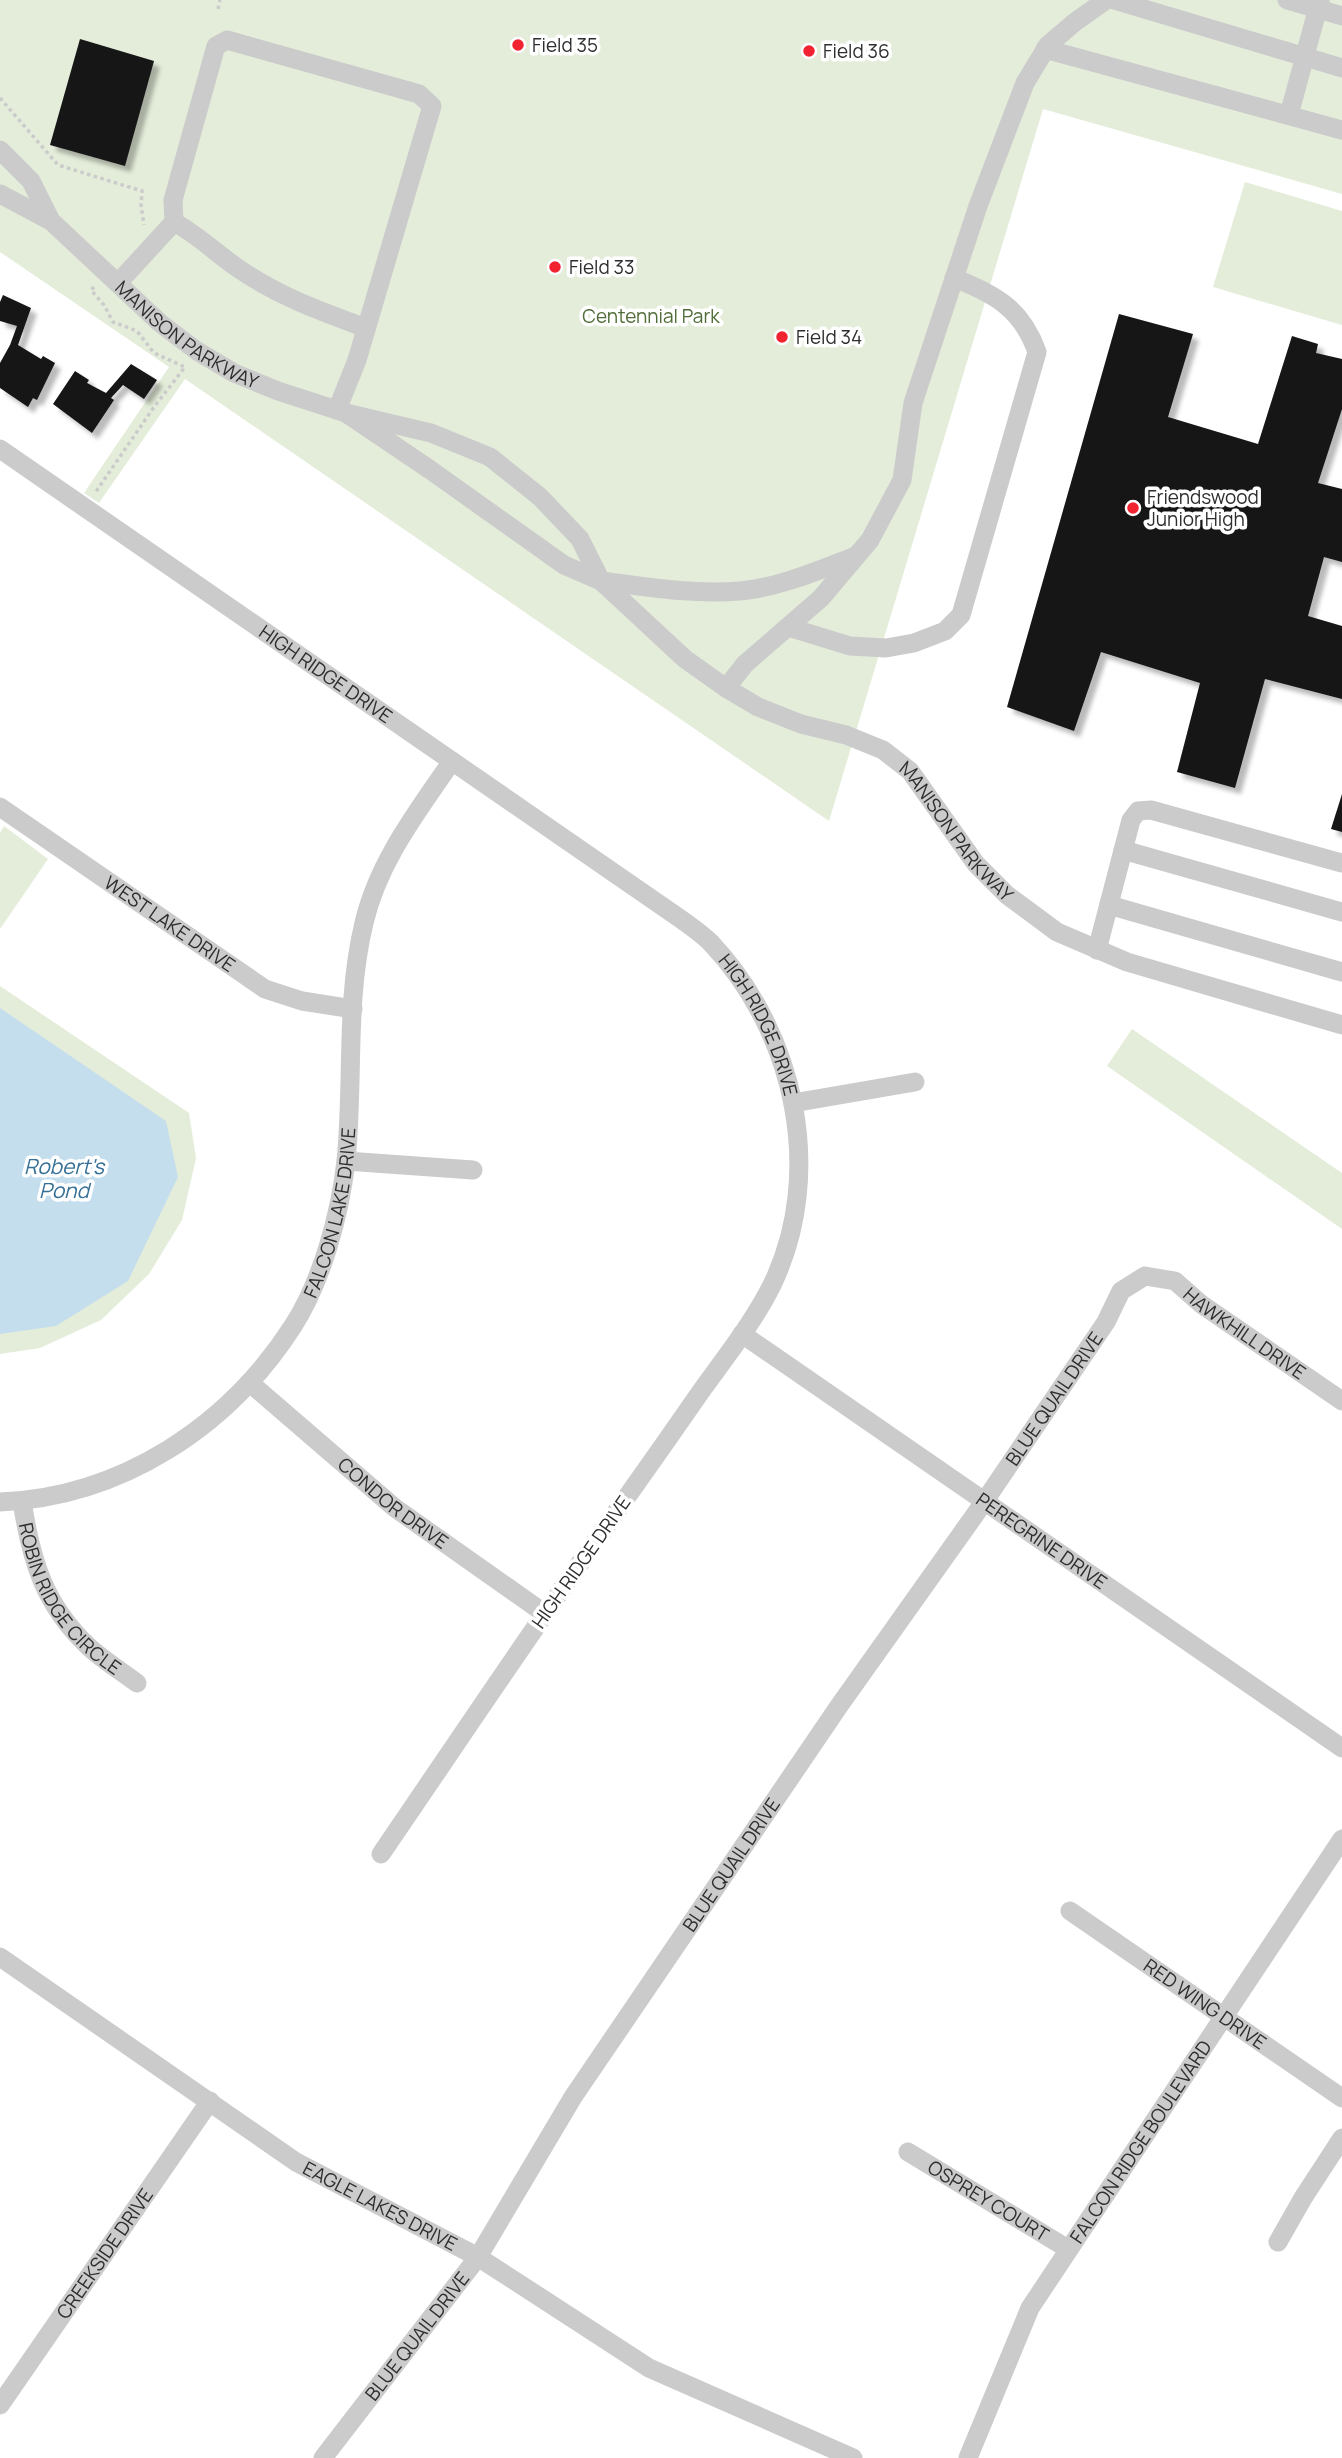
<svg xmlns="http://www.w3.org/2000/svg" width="1342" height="2458" font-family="Manrope,sans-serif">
	<defs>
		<filter id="shadow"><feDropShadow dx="6" dy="6" stdDeviation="2" flood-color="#0004"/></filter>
	</defs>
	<rect width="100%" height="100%" fill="#fff"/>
	<g fill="#e4edda">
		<polygon points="0,0 1342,0 1342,194 1043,109 829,821 185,379 99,503 84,493 169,367 0,252"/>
		<polygon points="1245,182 1342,211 1342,325 1213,287"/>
		<polygon points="4,826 48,859 0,929 0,833"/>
		<polygon points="0,986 189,1113 196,1158 182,1220 149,1274 101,1320 40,1348 0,1354"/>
		<polygon points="1132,1029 1342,1173 1342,1229 1107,1066"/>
	</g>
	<polygon fill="#c5deee" points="0,1008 166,1121 178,1177 128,1281 56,1326 0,1334"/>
	<g fill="#151515" filter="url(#shadow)">
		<polygon points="80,39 154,61 125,166 50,145"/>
		<polygon points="3,295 31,308 18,345 41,359 43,356 55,363 37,400 33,398 28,407 0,388 0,363 10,345 17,326 0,321 0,302"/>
		<polygon points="1119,314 1193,334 1168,417 1258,444 1292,336 1318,344 1316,353 1342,359 1342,409 1318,483 1342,489 1342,562 1324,557 1308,616 1342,626 1342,699 1265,679 1235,788 1177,772 1200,683 1101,652 1074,731 1007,707"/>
		<polygon points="131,364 157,380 144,399 123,385 111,398 114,400 92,433 53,404 75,371 89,380 87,383 106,393"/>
		<polygon points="1342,794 1342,832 1331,829"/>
	</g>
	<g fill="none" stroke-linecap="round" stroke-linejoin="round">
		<g stroke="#cbcbcb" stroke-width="3.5" stroke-dasharray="3.5 3.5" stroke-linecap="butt">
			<polyline points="218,9 220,0"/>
			<polyline points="0,98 58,165 142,191 141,205 144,225"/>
			<polyline points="94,287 91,290 104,305 113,322 137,331 154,353 185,367 154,407 95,493"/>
		</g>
		<g stroke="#cbcbcb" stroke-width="19">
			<polyline points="1114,0 1342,68"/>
			<polyline points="1287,0 1342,16"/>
			<polyline points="1045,49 1342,130"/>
			<polyline points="1289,115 1320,0"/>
			<polyline points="0,150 31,181 51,221"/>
			<path id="s1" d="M0,194L51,221L160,323L197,351L234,373L278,391L346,413L431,433L490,457L540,497L580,539L601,581"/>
			<path d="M174,222C198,235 217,254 239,269C280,297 320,311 366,328"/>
			<polyline points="118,283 174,222 173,200 216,46 227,40 419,94 432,106 357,360 337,410"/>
			<path id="s2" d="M346,413L429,469L564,565L601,581L685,659L726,688L758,707L801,724L846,735L883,750L910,771L976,864L1007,895L1057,932L1127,962L1342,1025"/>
			<path id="s3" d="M0,449L672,913C685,922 700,932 711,943C795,1032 826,1173 772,1285C754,1321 728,1354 704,1387C668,1439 632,1490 595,1542C522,1645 452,1750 381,1854"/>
			<path d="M601,581C647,587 694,595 740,591C780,587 817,571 853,557"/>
			<path d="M788,627L850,646L886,648L914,643L945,631L961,615L1037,352C1022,309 995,294 954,278"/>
			<polyline points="726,688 745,664 821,598 870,540 902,480 913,403 978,206 1025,83 1048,45 1075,22 1106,0"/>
			<path id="s4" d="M0,807L265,989L302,1001L353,1009"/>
			<polyline points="1123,850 1342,912"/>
			<polyline points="1109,905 1342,972"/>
			<polyline points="1097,950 1131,820 1138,811 1151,810 1342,863"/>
			<polyline points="793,1103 915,1082"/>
			<polyline points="346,1161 473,1170"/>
			<path id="s5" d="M742,1334L1342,1748"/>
			<path id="s6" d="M250,1383L395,1508L544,1613"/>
			<path id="s7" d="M22,1501C31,1560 44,1605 89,1647C103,1660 121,1671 137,1683"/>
			<path id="s8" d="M0,1502C121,1497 228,1427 293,1326C322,1281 340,1214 346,1161C354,1082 345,1001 364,923C378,862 417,812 452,761"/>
			<path id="s9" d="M1070,1911L1342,2098"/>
			<path id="s10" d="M0,1957L296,2162L478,2257L649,2368L853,2458"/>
			<path id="s11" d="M908,2152L1068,2249"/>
			<polyline points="1278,2242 1303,2198 1342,2138"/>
			<path id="s12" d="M0,2405L210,2101"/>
			<path id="s13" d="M323,2458L478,2257L573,2097L839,1706L984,1502L1106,1322L1121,1291L1145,1276L1175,1281L1201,1304L1342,1401"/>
			<path id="s14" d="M968,2458L1030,2308L1342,1839"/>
		</g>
	</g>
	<g fill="#f22330" stroke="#fff" stroke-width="2.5">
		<circle cx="518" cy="45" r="7"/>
		<circle cx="809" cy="51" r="7"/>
		<circle cx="555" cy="267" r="7"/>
		<circle cx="782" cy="337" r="7"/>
		<circle cx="1133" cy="508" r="7"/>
	</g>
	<g text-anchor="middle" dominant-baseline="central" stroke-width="7" stroke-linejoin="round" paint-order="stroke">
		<g font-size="19" fill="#2e2e2e" stroke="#fff" text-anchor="start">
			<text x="532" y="45">Field 35</text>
			<text x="823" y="51">Field 36</text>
			<text x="569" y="267">Field 33</text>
			<text x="796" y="337">Field 34</text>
			<text x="1147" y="497">Friendswood<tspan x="1147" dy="22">Junior High</tspan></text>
		</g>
		<g font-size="19" fill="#506d38" stroke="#fff">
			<text x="651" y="316">Centennial Park</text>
		</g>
		<g font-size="19" fill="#2e2e2e" stroke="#fff">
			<text stroke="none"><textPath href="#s1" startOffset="236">MANISON PARKWAY</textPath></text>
			<text stroke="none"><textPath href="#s3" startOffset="396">HIGH RIDGE DRIVE</textPath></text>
			<text stroke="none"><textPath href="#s2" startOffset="751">MANISON PARKWAY</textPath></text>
			<text stroke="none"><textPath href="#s4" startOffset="206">WEST LAKE DRIVE</textPath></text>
			<text stroke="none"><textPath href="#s3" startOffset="962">HIGH RIDGE DRIVE</textPath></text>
			<text stroke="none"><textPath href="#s8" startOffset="476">FALCON LAKE DRIVE</textPath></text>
			<text stroke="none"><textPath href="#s13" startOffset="1561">HAWKHILL DRIVE</textPath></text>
			<text stroke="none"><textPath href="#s13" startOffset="1288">BLUE QUAIL DRIVE</textPath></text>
			<text stroke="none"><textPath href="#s6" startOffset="187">CONDOR DRIVE</textPath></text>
			<text stroke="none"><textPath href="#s5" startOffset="364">PEREGRINE DRIVE</textPath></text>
			<text transform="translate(581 1562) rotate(-55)">HIGH RIDGE DRIVE</text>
			<text stroke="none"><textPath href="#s7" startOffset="112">ROBIN RIDGE CIRCLE</textPath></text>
			<text stroke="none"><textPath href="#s13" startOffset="721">BLUE QUAIL DRIVE</textPath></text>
			<text stroke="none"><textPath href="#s9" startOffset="164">RED WING DRIVE</textPath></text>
			<text stroke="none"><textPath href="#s14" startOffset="362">FALCON RIDGE BOULEVARD</textPath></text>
			<text stroke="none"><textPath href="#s11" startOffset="94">OSPREY COURT</textPath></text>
			<text stroke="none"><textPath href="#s10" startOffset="455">EAGLE LAKES DRIVE</textPath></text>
			<text stroke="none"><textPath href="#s12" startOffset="184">CREEKSIDE DRIVE</textPath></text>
			<text stroke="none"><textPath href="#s13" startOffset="154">BLUE QUAIL DRIVE</textPath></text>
		</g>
		<g font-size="21" font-style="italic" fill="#367096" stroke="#fff">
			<text x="64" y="1166">Robert's<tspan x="64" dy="24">Pond</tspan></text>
		</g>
	</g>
</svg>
